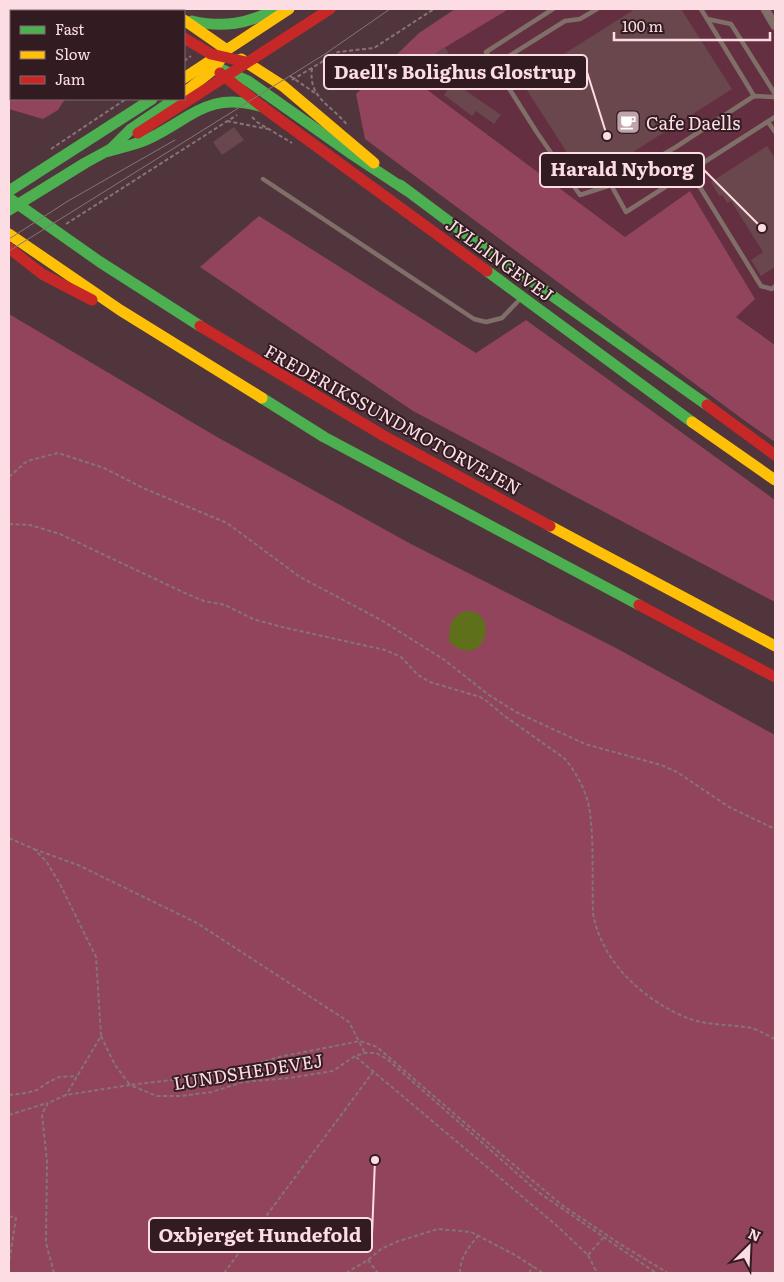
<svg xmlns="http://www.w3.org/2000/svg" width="784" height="1282" font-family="Literata,serif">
	<rect width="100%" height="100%" fill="#50353d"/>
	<polygon fill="#642f40" points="509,9 775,9 775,345 736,316 690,191 625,237 406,74 444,48"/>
	<g fill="#91445b">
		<polygon points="9,9 30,9 32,11 11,11 11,99 65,99 58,110 43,119 9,109"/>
		<polygon points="455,9 509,9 444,48 406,74 625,237 690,191 755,299 736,317 775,345 775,442 741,418 365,139 356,94 419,33"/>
		<polygon points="259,216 476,353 526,320 775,500 775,602 413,411 200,267"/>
		<polygon points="9,314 217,437 411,544 616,648 775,735 775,1273 9,1273"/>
	</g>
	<path fill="#5e701a" d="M466,611C469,611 474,612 477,613C496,625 482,659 460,649C457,648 454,645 450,643C448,628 450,616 466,611Z"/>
	<g fill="#69474c">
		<polygon points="635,9 681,9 732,89 586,182 521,81"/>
		<polygon points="445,47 450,56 438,63 433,55"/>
		<polygon points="458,61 473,72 462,88 501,115 494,124 476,111 472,116 444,95 447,91 440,86"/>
		<polygon points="234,127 244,140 222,155 213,142"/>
		<polygon points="767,146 775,158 775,267 761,276 751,260 763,252 731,201 727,203 722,195 719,196 711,182"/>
	</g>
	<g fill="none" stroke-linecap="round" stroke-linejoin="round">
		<g stroke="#867472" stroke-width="2" stroke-dasharray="4 2.5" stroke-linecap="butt">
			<polyline points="184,61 191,56"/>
			<path d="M312,68C308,99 331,104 348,126"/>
			<polyline points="290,76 315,93"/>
			<polyline points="292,80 338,52 374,48 434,9"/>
			<polyline points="252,117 257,122 292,143"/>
			<polyline points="227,121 268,129"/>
			<polyline points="51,149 126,99"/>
			<polyline points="66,224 237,115"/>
			<polyline points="9,477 27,461 58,453 104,468 143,488 227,523 300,577 381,620 443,659 489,695 516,712 585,744 661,765 677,772 729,807 775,829"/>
			<path d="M9,524L30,525L60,534L187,594L204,601L225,605L253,619L282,627L385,650L401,657L418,675L430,682L480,697L488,702L503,715L564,758C576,771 588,794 590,813C594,844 592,881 593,913C601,962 645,1002 690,1019C710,1026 731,1024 751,1028C759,1030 768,1036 775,1039"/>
			<polyline points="9,838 34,849 46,861 60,884 96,957 101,1036 66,1095"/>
			<polyline points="34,849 78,865 197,923 349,1022 365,1053"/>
			<polyline points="101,1036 115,1065 130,1085 221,1074 279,1057 360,1041 377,1047 508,1160 562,1205 620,1244 668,1273"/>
			<polyline points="356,1057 556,1225 588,1255 597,1273"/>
			<polyline points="9,1095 26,1093 37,1090 47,1083 59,1077 77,1076"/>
			<polyline points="9,1115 47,1103"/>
			<polyline points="9,1216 16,1218 9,1263"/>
			<polyline points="588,1255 604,1237"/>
			<polyline points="368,1260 378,1273"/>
			<polyline points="54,1273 46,1243 47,1162 42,1114 48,1103 66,1095 130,1085 157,1096 180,1096 212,1092 243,1082 289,1078 333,1071 355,1056 365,1053 376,1053 387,1059 538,1192 656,1273"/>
			<polyline points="224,1273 373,1072"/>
			<polyline points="346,1273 368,1260 381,1249 396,1242 438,1229 471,1232 515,1255 543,1273"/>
			<path d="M460,1273C460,1258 468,1248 478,1236"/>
			<polyline points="529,1273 533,1266"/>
		</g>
		<g stroke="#806f68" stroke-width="4.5">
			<polyline points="553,9 486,52 536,131 580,195 611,185"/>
			<polyline points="701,9 754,96"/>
			<polyline points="707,19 731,24 775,94"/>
			<polyline points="493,66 565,21 580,19 597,9"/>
			<polyline points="775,97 754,96 676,147 611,185 626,212 775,117"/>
			<polyline points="768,122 775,132"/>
			<polyline points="690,171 761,286 772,289 775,286"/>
			<polyline points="263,179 474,319 486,322 502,318 521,298"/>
		</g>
		<polyline stroke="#806f68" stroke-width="9" points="765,9 775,26"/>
		<g stroke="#4caf50" stroke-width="11">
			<path d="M192,21C223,28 248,24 276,9"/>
			<polyline points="207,63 248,81 353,155 406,190"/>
			<path d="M109,151C125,147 142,143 156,135C197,113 212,92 263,107"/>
			<polyline points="109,151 131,129 175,99"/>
			<polyline points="400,185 479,244 707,405"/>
			<polyline points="9,191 152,99"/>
			<polyline points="9,198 100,262 200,326"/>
			<polyline points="9,210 85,163 118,145"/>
			<polyline points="487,271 692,422"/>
			<polyline points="262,398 324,437 639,605"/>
		</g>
		<g stroke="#ffc107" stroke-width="11">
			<polyline points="115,9 119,11"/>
			<polyline points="141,9 145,11"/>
			<polyline points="184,20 227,50 214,69 184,93"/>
			<polyline points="241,59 283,86 374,163"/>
			<polyline points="184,78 289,9"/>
			<polyline points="9,234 120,310 262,398"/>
			<polyline points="692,422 775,480"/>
			<polyline points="550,526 775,646"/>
		</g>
		<g stroke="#c62828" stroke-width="11">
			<polyline points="168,9 172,11"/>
			<polyline points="184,38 211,54 246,62"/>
			<polyline points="220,73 264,108 487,271"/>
			<polyline points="138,133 330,9"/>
			<polyline points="9,248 42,274 92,300"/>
			<polyline points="200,326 384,436 550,526"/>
			<polyline points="707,405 775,455"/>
			<polyline points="639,605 775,677"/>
		</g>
		<g stroke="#867574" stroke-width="1">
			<polyline points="9,239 68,201 175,140"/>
			<polyline points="9,251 325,54 390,9"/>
		</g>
	</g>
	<defs>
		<g id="cafe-square" transform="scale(1.25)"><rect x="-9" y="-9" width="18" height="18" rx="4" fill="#c0a2aa" stroke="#321c22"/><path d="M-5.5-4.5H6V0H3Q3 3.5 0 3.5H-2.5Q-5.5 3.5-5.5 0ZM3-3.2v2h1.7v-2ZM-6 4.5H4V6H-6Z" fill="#fff"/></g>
	</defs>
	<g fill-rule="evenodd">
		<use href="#cafe-square" x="628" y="122"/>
	</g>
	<g text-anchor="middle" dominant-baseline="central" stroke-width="4" stroke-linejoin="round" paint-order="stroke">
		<g font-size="18" fill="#fddde4" stroke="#321c22" text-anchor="start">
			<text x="646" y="122">Cafe Daells</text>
		</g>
		<g font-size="18" fill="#fddde4" stroke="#321c22">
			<text transform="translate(500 259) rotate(36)">JYLLINGEVEJ</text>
			<text transform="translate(393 419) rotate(29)">FREDERIKSSUNDMOTORVEJEN</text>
			<text transform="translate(248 1071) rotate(-9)">LUNDSHEDEVEJ</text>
		</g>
	</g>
	<path fill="none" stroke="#fddde4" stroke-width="2" d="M607 136L587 72M762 228L704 170M375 1160L372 1235"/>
	<g fill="#fddde4" stroke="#321c22" stroke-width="2">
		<circle cx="607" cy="136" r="5"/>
		<circle cx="762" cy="228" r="5"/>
		<circle cx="375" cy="1160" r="5"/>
	</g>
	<g fill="#321c22" stroke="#fddde4" stroke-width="2">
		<rect x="324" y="55" width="263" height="34" rx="5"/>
		<rect x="540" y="153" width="164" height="34" rx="5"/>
		<rect x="149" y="1218" width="223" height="34" rx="5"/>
	</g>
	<g font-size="19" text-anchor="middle" font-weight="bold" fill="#fddde4">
		<text x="455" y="79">Daell's Bolighus Glostrup</text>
		<text x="622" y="176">Harald Nyborg</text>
		<text x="260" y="1242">Oxbjerget Hundefold</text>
	</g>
	<rect width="784" height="1282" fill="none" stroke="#fddde4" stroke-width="20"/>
	<rect x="10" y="10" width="175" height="90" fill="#321c22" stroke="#836970"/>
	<rect x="20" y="26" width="25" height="8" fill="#4caf50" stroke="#836970"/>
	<text x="55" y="35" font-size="15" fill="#fddde4">Fast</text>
	<rect x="20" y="51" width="25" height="8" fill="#ffc107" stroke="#836970"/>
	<text x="55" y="60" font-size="15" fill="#fddde4">Slow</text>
	<rect x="20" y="76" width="25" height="8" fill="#c62828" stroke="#836970"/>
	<text x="55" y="85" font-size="15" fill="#fddde4">Jam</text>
	<g transform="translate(749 1247) rotate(24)" stroke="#321c22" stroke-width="4" paint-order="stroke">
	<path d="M0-4L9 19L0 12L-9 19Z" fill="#fddde4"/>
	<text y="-8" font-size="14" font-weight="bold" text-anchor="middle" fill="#fddde4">N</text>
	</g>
	<path d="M614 32v8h156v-8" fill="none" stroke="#fddde4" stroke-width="2.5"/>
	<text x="622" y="32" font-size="15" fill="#fddde4" stroke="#321c22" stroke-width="4" paint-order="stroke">100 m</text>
</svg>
